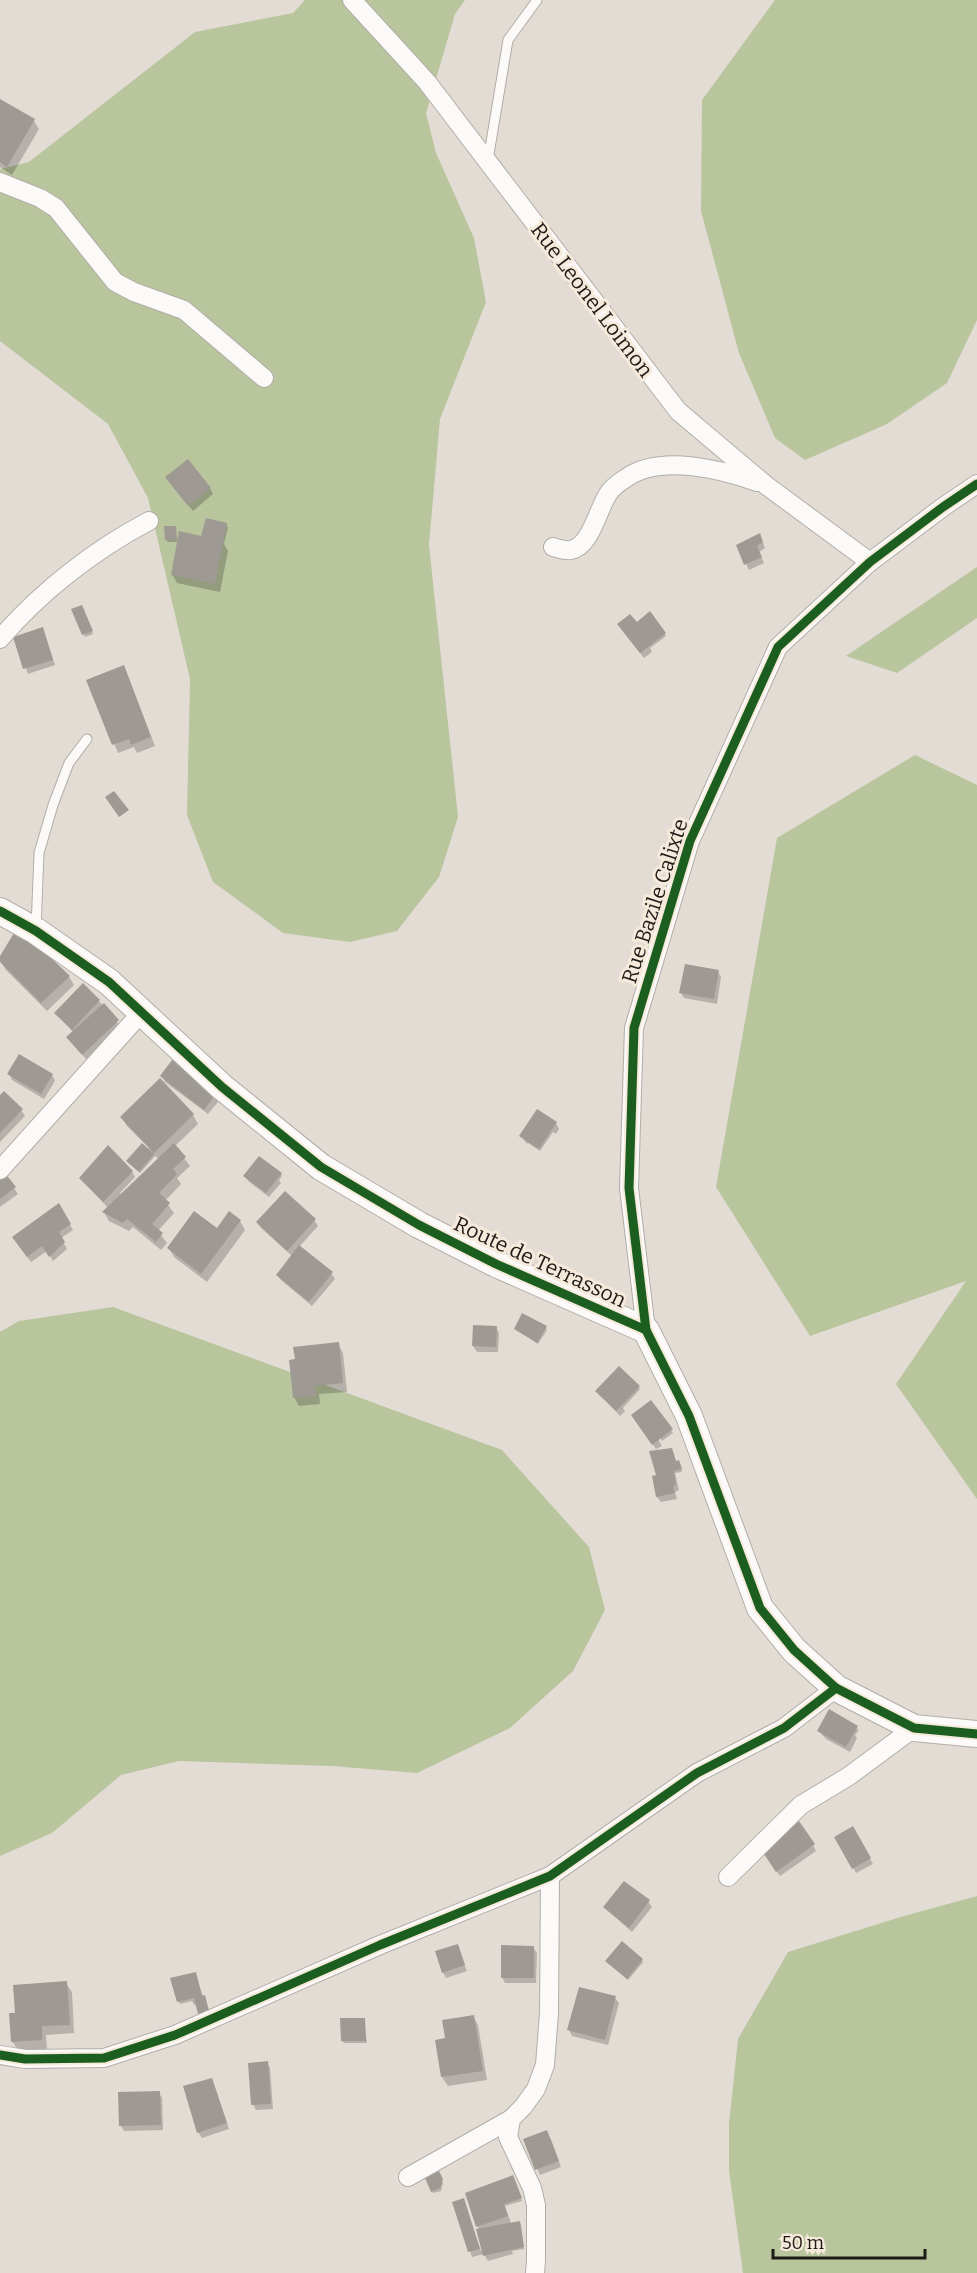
<svg xmlns="http://www.w3.org/2000/svg" width="977" height="2273" font-family="Bitter,serif">
	<rect width="100%" height="100%" fill="#e3dcd4"/>
	<g fill="#b8c59d">
		<polygon points="305,0 465,0 455,14 426,113 436,153 474,238 486,302 440,419 429,545 458,817 439,877 397,931 350,942 283,933 213,882 187,815 190,679 148,498 108,424 0,341 0,169 29,162 195,32 293,13"/>
		<polygon points="775,0 977,0 977,320 947,383 887,424 805,460 775,438 739,353 701,211 702,100"/>
		<polygon points="977,567 977,618 897,673 846,656"/>
		<polygon points="915,755 977,785 977,1499 896,1384 966,1281 810,1336 716,1187 777,838"/>
		<polygon points="113,1307 502,1450 589,1547 605,1610 573,1671 510,1728 417,1773 332,1766 179,1761 121,1775 52,1833 0,1856 0,1332 19,1321"/>
		<polygon points="977,1896 977,2273 743,2273 729,2171 729,2124 738,2039 788,1952 904,1916"/>
	</g>
	<g fill="#0003">
		<polygon points="0,101 34,121 39,129 12,175 0,167"/>
		<polygon points="170,483 210,488 213,494 193,511"/>
		<polygon points="226,525 228,527 224,544 228,551 220,592 177,583 172,574 204,538"/>
		<polygon points="175,527 177,542 168,542 166,540"/>
		<polygon points="762,540 765,548 759,552 764,563 749,570 738,546"/>
		<polygon points="83,609 93,634 85,637 73,610"/>
		<polygon points="650,613 666,636 650,648 652,652 644,658 622,630 636,624"/>
		<polygon points="45,635 55,665 28,674 15,638"/>
		<polygon points="128,676 155,746 137,753 134,747 118,753 88,681"/>
		<polygon points="0,959 69,977 74,985 47,1011 5,969"/>
		<polygon points="718,972 721,977 717,1004 684,998 681,993"/>
		<polygon points="99,1001 121,1027 86,1059 68,1037 73,1032 56,1013"/>
		<polygon points="9,1074 52,1075 55,1081 44,1099 12,1080"/>
		<polygon points="162,1076 222,1097 208,1114 165,1082"/>
		<polygon points="160,1081 193,1115 198,1124 175,1146 190,1166 177,1178 181,1184 165,1201 174,1213 158,1231 167,1243 161,1250 133,1227 129,1231 109,1221 104,1212 108,1208 81,1178 132,1172 135,1177 120,1193 122,1195 159,1159 155,1156 140,1173 129,1163 149,1148 127,1126 122,1117"/>
		<polygon points="0,1097 21,1110 25,1116 0,1142"/>
		<polygon points="556,1123 559,1129 556,1134 553,1132 540,1151 528,1143 527,1144 521,1136"/>
		<polygon points="281,1174 282,1176 279,1180 281,1183 269,1197 248,1181 245,1176"/>
		<polygon points="5,1175 18,1194 0,1207 0,1178"/>
		<polygon points="59,1205 73,1230 61,1238 67,1249 53,1261 47,1251 31,1262 17,1243"/>
		<polygon points="314,1220 318,1226 299,1247 331,1273 335,1279 312,1306 281,1280 277,1275 292,1256 261,1228 258,1223"/>
		<polygon points="240,1221 245,1230 207,1282 174,1257 169,1248"/>
		<polygon points="496,1328 499,1333 498,1352 477,1352 473,1346"/>
		<polygon points="546,1328 547,1330 538,1344 516,1329"/>
		<polygon points="338,1344 343,1353 347,1392 319,1394 320,1404 299,1406 294,1397 296,1361"/>
		<polygon points="638,1387 640,1389 623,1408 625,1411 620,1416 597,1391"/>
		<polygon points="651,1402 673,1433 662,1441 659,1435 657,1437 662,1446 656,1449 636,1421"/>
		<polygon points="676,1462 680,1464 682,1472 675,1473 679,1490 675,1492 677,1499 661,1502 657,1497 658,1476"/>
		<polygon points="830,1711 859,1730 855,1735 857,1738 850,1752 826,1739 819,1731"/>
		<polygon points="853,1828 873,1864 856,1873 836,1837"/>
		<polygon points="813,1845 816,1851 780,1876 763,1851"/>
		<polygon points="648,1901 652,1907 632,1932 606,1909"/>
		<polygon points="457,1946 467,1971 446,1978 443,1972"/>
		<polygon points="533,1947 537,1953 536,1983 505,1983 502,1977"/>
		<polygon points="642,1960 643,1962 628,1980 608,1963"/>
		<polygon points="195,1974 209,2013 201,2015 197,2004 194,2005 192,2001 180,2004 175,1995 172,1979"/>
		<polygon points="66,1983 72,1992 74,2033 46,2035 47,2049 18,2050 12,2041 16,2014"/>
		<polygon points="615,1998 619,2003 608,2045 572,2036 569,2030"/>
		<polygon points="473,2016 478,2025 487,2080 448,2086 442,2077 437,2041 447,2040"/>
		<polygon points="364,2020 367,2043 344,2043 342,2041"/>
		<polygon points="267,2062 270,2068 273,2109 256,2110 253,2104"/>
		<polygon points="212,2079 229,2129 202,2138 198,2132"/>
		<polygon points="159,2093 162,2098 163,2130 124,2131 121,2126"/>
		<polygon points="550,2137 561,2167 540,2175 525,2140"/>
		<polygon points="439,2173 443,2183 441,2191 433,2193 427,2178"/>
		<polygon points="514,2179 522,2201 505,2206 511,2223 519,2222 521,2225 524,2249 512,2251 513,2254 488,2261 484,2254 472,2257 454,2203 463,2200 481,2251 483,2251 478,2226"/>
	</g>
	<g fill="#9f9994">
		<polygon points="0,99 35,119 7,167 0,162"/>
		<polygon points="188,459 211,488 188,506 165,477"/>
		<polygon points="206,518 227,523 215,584 171,575 179,531 201,536"/>
		<polygon points="164,526 176,526 177,540 165,540"/>
		<polygon points="760,533 763,542 757,546 762,557 744,565 736,545"/>
		<polygon points="82,605 93,631 82,635 71,609"/>
		<polygon points="650,611 666,633 640,653 617,624 630,614 637,622"/>
		<polygon points="43,627 53,660 23,669 13,637"/>
		<polygon points="124,665 151,737 131,745 129,739 112,745 86,680"/>
		<polygon points="114,791 129,810 119,817 105,797"/>
		<polygon points="23,931 70,976 41,1003 0,962 0,956 14,933"/>
		<polygon points="685,964 719,970 714,999 679,993"/>
		<polygon points="83,983 100,1000 72,1030 54,1013"/>
		<polygon points="104,1003 119,1020 82,1055 66,1037"/>
		<polygon points="19,1054 53,1074 41,1094 7,1074"/>
		<polygon points="175,1056 219,1090 204,1110 160,1076"/>
		<polygon points="160,1078 194,1114 154,1153 120,1117"/>
		<polygon points="4,1091 23,1109 0,1133 0,1095"/>
		<polygon points="537,1109 557,1122 539,1149 519,1136"/>
		<polygon points="142,1143 154,1154 139,1172 126,1161"/>
		<polygon points="174,1143 186,1157 173,1169 177,1174 159,1193 170,1203 152,1224 163,1233 156,1242 127,1219 123,1223 102,1212"/>
		<polygon points="108,1145 133,1171 103,1202 79,1178"/>
		<polygon points="259,1156 282,1173 266,1193 243,1176"/>
		<polygon points="5,1173 16,1187 0,1199 0,1176"/>
		<polygon points="285,1191 316,1219 287,1251 256,1222"/>
		<polygon points="59,1203 71,1224 59,1232 65,1242 49,1257 42,1246 27,1257 12,1237"/>
		<polygon points="194,1211 217,1228 229,1211 241,1220 201,1274 167,1248"/>
		<polygon points="299,1245 333,1272 309,1302 276,1275"/>
		<polygon points="522,1313 547,1326 537,1343 514,1329"/>
		<polygon points="473,1325 497,1326 496,1347 472,1346"/>
		<polygon points="339,1342 343,1383 315,1386 316,1396 293,1398 289,1360 295,1359 293,1347"/>
		<polygon points="619,1366 640,1386 616,1411 595,1391"/>
		<polygon points="651,1400 673,1429 652,1445 631,1415"/>
		<polygon points="672,1448 676,1461 679,1460 682,1469 674,1471 676,1485 673,1486 675,1493 656,1497 652,1476 656,1475 649,1451"/>
		<polygon points="829,1709 858,1726 846,1747 817,1731"/>
		<polygon points="799,1821 815,1844 776,1872 762,1851"/>
		<polygon points="853,1826 871,1858 852,1869 834,1837"/>
		<polygon points="624,1881 650,1900 629,1928 603,1907"/>
		<polygon points="622,1941 643,1959 627,1979 605,1961"/>
		<polygon points="458,1944 465,1965 442,1973 435,1951"/>
		<polygon points="501,1945 534,1946 534,1978 501,1978"/>
		<polygon points="196,1972 202,1996 205,1995 209,2011 198,2014 194,1998 177,2002 170,1978"/>
		<polygon points="67,1981 70,2025 42,2026 42,2040 11,2042 9,2013 15,2013 13,1985"/>
		<polygon points="579,1987 616,1996 605,2040 567,2030"/>
		<polygon points="474,2015 483,2071 441,2077 435,2040 445,2038 442,2020"/>
		<polygon points="340,2018 365,2018 366,2041 341,2041"/>
		<polygon points="268,2061 271,2104 251,2105 248,2063"/>
		<polygon points="212,2078 227,2123 197,2133 183,2086"/>
		<polygon points="160,2091 161,2125 119,2126 118,2092"/>
		<polygon points="547,2130 559,2161 535,2170 523,2139"/>
		<polygon points="439,2171 443,2179 440,2188 431,2192 425,2178"/>
		<polygon points="513,2175 522,2198 504,2204 508,2216 476,2227 465,2193"/>
		<polygon points="464,2198 480,2249 468,2252 452,2202"/>
		<polygon points="520,2221 524,2247 483,2256 476,2229"/>
	</g>
	<g fill="none" stroke-linecap="round" stroke-linejoin="round">
		<g stroke="#b2ada7" stroke-width="11">
			<g id="lane">
				<polyline points="488,160 508,40 537,0"/>
				<polyline points="36,929 39,853 53,805 69,763 87,739"/>
			</g>
		</g>
		<g stroke="#b2ada7" stroke-width="20">
			<g id="street">
				<polyline points="352,0 427,82 678,411 767,486 870,562"/>
				<polyline points="0,182 40,198 56,208 115,282 134,292 184,310 264,378"/>
				<path d="M553,547C559,549 565,551 571,550C591,546 598,509 608,494C612,487 620,482 626,478C660,454 720,469 757,482"/>
				<path d="M0,639C40,592 94,550 149,521"/>
				<polyline points="0,1170 142,1012"/>
				<polyline points="646,1330 629,1188 634,1028 690,841 778,647 870,562 943,507 977,484"/>
				<polyline points="728,1877 801,1805 849,1776 914,1728"/>
				<polyline points="0,2055 25,2059 104,2058 175,2035 380,1945 550,1876 697,1773 784,1728 836,1688"/>
				<polyline points="408,2177 511,2119"/>
				<polyline points="535,2273 536,2261 536,2205 532,2188 508,2137 511,2119 523,2107 536,2089 545,2065 549,2013 550,1876"/>
			</g>
		</g>
		<g stroke="#b2ada7" stroke-width="28">
			<polyline id="secondary" points="0,911 36,931 109,982 222,1087 321,1167 419,1225 496,1264 646,1330 689,1416 760,1608 794,1650 836,1688 914,1728 977,1734"/>
		</g>
		<use href="#lane" stroke="#fbfaf9" stroke-width="9"/>
		<use href="#street" stroke="#fbfaf9" stroke-width="18"/>
		<use href="#secondary" stroke="#fbfaf9" stroke-width="26"/>
		<g stroke="#f6eadb" stroke-width="13">
			<g id="cycleway">
				<polyline points="0,911 36,931 109,982 222,1087 321,1167 419,1225 496,1264 646,1330 689,1416 760,1608 794,1650 836,1688 914,1728 977,1734"/>
				<polyline points="646,1330 629,1188 634,1028 690,841 778,647 870,562 943,507 977,484"/>
				<polyline points="0,2055 25,2059 104,2058 175,2035 380,1945 550,1876 697,1773 784,1728 836,1688"/>
			</g>
		</g>
		<use href="#cycleway" stroke="#1b5e20" stroke-width="9"/>
	</g>
	<g text-anchor="middle" dominant-baseline="central" stroke-width="6" stroke-linejoin="round" paint-order="stroke">
		<g font-size="21" fill="#1f1b16" stroke="#f6eadb">
			<text transform="translate(592 300) rotate(53)">Rue Leonel Loimon</text>
			<text transform="translate(655 901) rotate(-72)">Rue Bazile Calixte</text>
			<text transform="translate(540 1262) rotate(25)">Route de Terrasson</text>
		</g>
	</g>
	<path d="M773 2249v9h152v-9" fill="none" stroke="#1f1b16" stroke-width="3"/>
	<text x="782" y="2249" font-size="18" fill="#1f1b16" stroke="#f6eadb" stroke-width="4.5" paint-order="stroke">50 m</text>
</svg>
